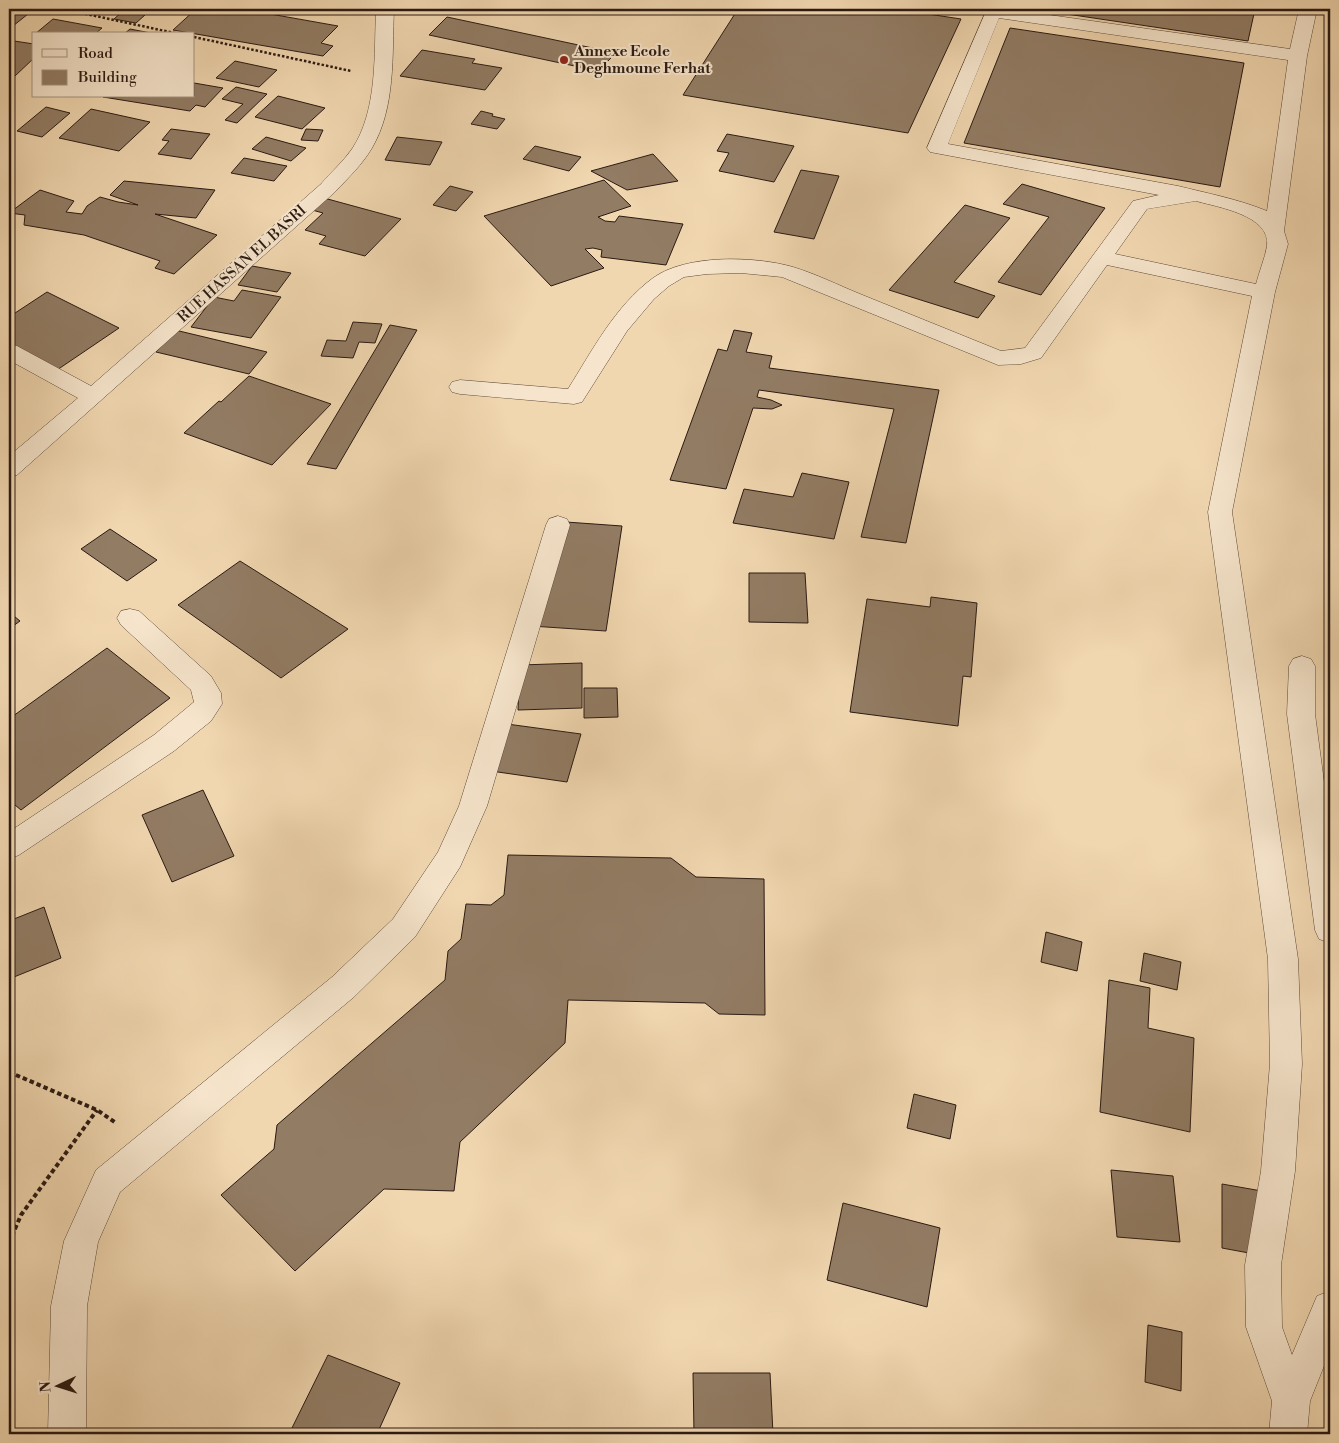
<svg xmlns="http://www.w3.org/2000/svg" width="1339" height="1443" font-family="'Libre Bodoni',serif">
	<rect width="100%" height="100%" fill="#f1d7b0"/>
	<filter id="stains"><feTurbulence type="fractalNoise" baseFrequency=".004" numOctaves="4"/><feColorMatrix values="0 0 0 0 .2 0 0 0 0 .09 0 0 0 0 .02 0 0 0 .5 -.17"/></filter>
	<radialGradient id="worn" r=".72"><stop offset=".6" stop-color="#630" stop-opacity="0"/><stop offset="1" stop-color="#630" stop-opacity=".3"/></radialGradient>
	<g fill="#927c64" stroke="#2b1a12">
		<polygon points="196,9 242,9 338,26 321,43 333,46 323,56 173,30"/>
		<polygon points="738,9 895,9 961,19 908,133 683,95"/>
		<polygon points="1033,9 1255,9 1248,41"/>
		<polygon points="9,10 28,14 13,26 9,25"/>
		<polygon points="123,11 145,15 136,23 114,19"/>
		<polygon points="447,17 616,53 598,71 429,35"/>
		<polygon points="53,19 102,28 95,34 35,34"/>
		<polygon points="1010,28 1244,63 1220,187 964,143"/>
		<polygon points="130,29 156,34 124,34"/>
		<polygon points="14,41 34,44 34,58 15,76 9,75 9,46"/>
		<polygon points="422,50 475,59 472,63 502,68 485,90 400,76"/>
		<polygon points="235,61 277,70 259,87 216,78"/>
		<polygon points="194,83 223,88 205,107 196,105 190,111 103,97 194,96"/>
		<polygon points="236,87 267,94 237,123 225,120 243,104 222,99"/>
		<polygon points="278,96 325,108 302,129 255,117"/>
		<polygon points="46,107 70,113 42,137 17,131"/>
		<polygon points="91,109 150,122 119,151 59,138"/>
		<polygon points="481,111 493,114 492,116 505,119 497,129 471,124"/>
		<polygon points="171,129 210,134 191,159 158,154 169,141 162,140"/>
		<polygon points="306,129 323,130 318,141 301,140"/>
		<polygon points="727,134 794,146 774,182 719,171 729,153 717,151"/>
		<polygon points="266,137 306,148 291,161 252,149"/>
		<polygon points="397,137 442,142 430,165 385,160"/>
		<polygon points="535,146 581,157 569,171 523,159"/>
		<polygon points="653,154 678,181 627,190 591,171"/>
		<polygon points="244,158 287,166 274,181 231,173"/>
		<polygon points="801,170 839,176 814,239 774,232"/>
		<polygon points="604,180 631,206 598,217 605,221 615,222 619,216 683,224 666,265 601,257 602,250 593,248 585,249 604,268 551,286 484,216"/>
		<polygon points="124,181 215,190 196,218 155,214 217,235 174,274 155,268 160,261 84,235 24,225 25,215 9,213 40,190 74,201 66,212 82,214 87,206 100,197 118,202 138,205 110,195"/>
		<polygon points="1022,184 1105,208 1041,295 998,282 1049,217 1003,204"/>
		<polygon points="450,186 473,192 456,211 433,205"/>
		<polygon points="324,198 401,219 365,256 319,244 326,236 305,230 323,213 312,210"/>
		<polygon points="965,205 1010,218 954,282 995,296 978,318 889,290"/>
		<polygon points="252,266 291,273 277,292 238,285"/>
		<polygon points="242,290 281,297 251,338 191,327 214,297 234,301"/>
		<polygon points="47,292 119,328 57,370 9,344 9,317"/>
		<polygon points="353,322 382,324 375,343 359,342 353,358 321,356 327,340 346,341"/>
		<polygon points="390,325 417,330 336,469 307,464"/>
		<polygon points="175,330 267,352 249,374 156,352"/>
		<polygon points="734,330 752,333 746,352 772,356 769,368 939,390 906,543 861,537 894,409 759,390 757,397 771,400 782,405 772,409 753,408 726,489 670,480 718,349 727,351"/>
		<polygon points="249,376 331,404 272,465 184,433 219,401 221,402"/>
		<polygon points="802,473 849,482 834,539 733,523 744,489 793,497"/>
		<polygon points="552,521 622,526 606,631 531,626"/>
		<polygon points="110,529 157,560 127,581 81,549"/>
		<polygon points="240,561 348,629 281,678 178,605"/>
		<polygon points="749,573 805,573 808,623 749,622"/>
		<polygon points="931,597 977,603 971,677 963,676 958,726 850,712 867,599 930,607"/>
		<polygon points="9,612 20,621 9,629"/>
		<polygon points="107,648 170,698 21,810 9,800 9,719"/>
		<polygon points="582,663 582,708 518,710 520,665"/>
		<polygon points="584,688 617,688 618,717 584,718"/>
		<polygon points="507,724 581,734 567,782 491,771"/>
		<polygon points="203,790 234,856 172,882 142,815"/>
		<polygon points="508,855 671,858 696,877 764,879 765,1015 719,1014 705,1003 568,1000 565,1043 460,1142 454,1191 384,1189 295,1271 221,1195 274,1149 277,1125 445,980 448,951 461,939 466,904 491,905 504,895"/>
		<polygon points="44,907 61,958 9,979 9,921"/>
		<polygon points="1046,932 1082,942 1077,971 1041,962"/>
		<polygon points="1144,953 1181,962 1177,990 1140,981"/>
		<polygon points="1109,980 1150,988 1148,1028 1194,1038 1190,1132 1100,1112"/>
		<polygon points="914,1094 956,1105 950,1139 907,1128"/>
		<polygon points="1111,1170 1173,1176 1180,1242 1117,1237"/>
		<polygon points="1222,1184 1273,1193 1276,1258 1222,1248"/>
		<polygon points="843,1203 940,1228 927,1307 827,1280"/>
		<polygon points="1148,1325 1182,1332 1181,1391 1145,1382"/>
		<polygon points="328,1355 400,1383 377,1434 289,1434"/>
		<polygon points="693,1373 770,1373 773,1434 694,1434"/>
	</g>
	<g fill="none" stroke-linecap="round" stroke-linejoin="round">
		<g stroke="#5c493a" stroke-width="1">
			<g id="minor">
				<path d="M376,9H394C392,55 396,107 372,148C362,165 348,178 335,192L17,475L9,477V456L78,398L9,360V344L17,346L91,386L321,184C331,172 343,162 352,149C378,110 374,54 376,9Z"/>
				<path d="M987,9H1007L1290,49L1299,9H1317L1307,56L1284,231L1288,244L1275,292L1232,512L1298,959L1302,1064L1295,1171L1281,1265L1282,1327L1292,1355L1317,1296L1330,1291V1351L1310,1401L1307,1434H1269L1272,1401L1246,1327L1245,1265L1261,1171L1270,1064L1268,959L1208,512L1252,296L1107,265L1041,358L1021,364L998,365L782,277L741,273L707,274L684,277L669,286L654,299L627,331L582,402L574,404L460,394L452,392L449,387L452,382L460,380L568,389C592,351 615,306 653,278C686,254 755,256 793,267C816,274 838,285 860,294C907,313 954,332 1001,351L1025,348L1133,201L1159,195L930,152L927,148ZM999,18L1288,60L1267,211C1238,199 1206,193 1178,186L948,144ZM1196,201C1217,207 1271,215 1267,246C1265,258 1259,272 1256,284L1115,254L1147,209Z"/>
				<polygon points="558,516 567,519 570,525 487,806 460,867 415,937 354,997 120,1192 98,1242 87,1306 86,1434 48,1434 51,1306 64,1241 96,1170 332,977 393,919 438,852 459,806 546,525 549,519"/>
				<polygon points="130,609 139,611 211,676 221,693 222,704 211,721 174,751 19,855 9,859 9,832 154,735 194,702 191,690 121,625 117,618 121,611"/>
				<polygon points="1302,656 1311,659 1315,666 1315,714 1330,827 1330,943 1319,939 1315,930 1287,714 1289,666 1293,659"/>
			</g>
		</g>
		<g stroke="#2b1a12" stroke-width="2.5" stroke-dasharray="2.5 2" stroke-linecap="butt">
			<polyline points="63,9 179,34"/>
			<polyline points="194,37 351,71"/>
		</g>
		<g stroke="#2b1a12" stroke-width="4" stroke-dasharray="4.5 3" stroke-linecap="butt">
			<polyline points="9,1072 97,1110 116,1123"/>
			<polyline points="9,1243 21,1215 97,1110"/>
		</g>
		<use href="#minor" fill="#f6e5cc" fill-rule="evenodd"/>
	</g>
	<circle fill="#8f2418" stroke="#f6e5cc" stroke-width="2" cx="564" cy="60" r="5"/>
	<g text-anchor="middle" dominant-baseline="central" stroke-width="4" stroke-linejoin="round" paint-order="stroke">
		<g font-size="15" font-weight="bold" fill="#2b1a12" stroke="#f6e5cc" text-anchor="start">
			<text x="574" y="51">Annexe Ecole<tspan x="574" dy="17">Deghmoune Ferhat</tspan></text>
		</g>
		<g font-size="15" fill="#2b1a12" stroke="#f6e5cc">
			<text transform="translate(242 264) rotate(-42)">RUE HASSAN EL BASRI</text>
		</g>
	</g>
	<rect width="1339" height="1443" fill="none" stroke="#f1d7b0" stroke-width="30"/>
	<rect x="10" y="10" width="1319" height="1423" fill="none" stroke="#2b1a12" stroke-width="2.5"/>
	<rect x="15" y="15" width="1309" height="1413" fill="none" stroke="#2b1a12"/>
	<rect x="32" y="32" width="162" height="65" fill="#f6e5cc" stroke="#a59482"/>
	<rect x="42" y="49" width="25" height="8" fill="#f6e5cc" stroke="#a59482"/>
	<text x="78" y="58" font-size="15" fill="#2b1a12">Road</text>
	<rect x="42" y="70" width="25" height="15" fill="#927c64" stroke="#a59482"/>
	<text x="78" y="82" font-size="15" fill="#2b1a12">Building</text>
	<g transform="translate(58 1386) rotate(266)" stroke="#f6e5cc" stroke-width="4" paint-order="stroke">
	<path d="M0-4L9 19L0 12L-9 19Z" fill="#2b1a12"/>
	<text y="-8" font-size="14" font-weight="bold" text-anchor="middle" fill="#2b1a12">N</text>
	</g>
	<rect width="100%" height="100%" filter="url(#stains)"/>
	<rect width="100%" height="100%" fill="url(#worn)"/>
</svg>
